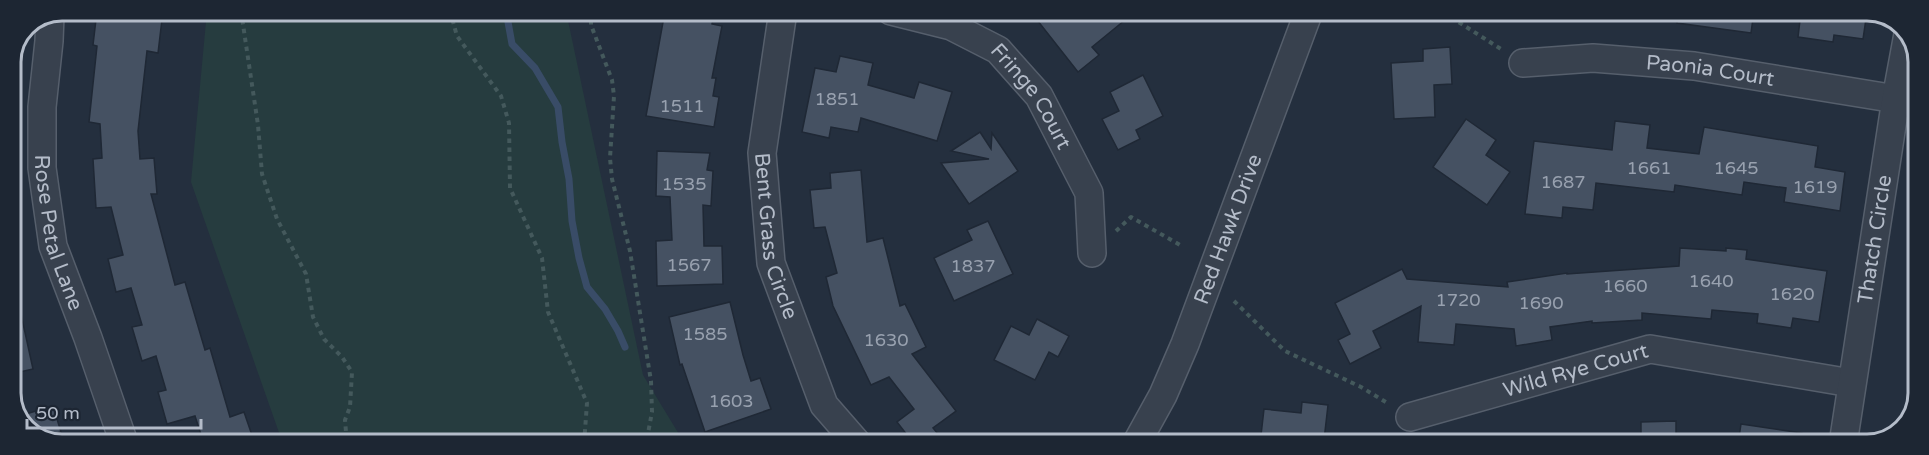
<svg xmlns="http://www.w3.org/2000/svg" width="1929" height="455" font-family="'Varela Round',sans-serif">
	<rect width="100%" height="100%" fill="#242f3e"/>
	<polygon fill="#263c3f" points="207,11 566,11 643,375 685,444 283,444 191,182"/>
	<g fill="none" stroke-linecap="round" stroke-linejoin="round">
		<polyline stroke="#394c67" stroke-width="7" points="506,11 512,44 535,68 558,107 562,142 569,179 572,221 579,258 587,287 605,309 618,331 625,347"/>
	</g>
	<g fill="#455162" stroke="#1f2835" stroke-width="1.5">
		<polygon points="97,11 163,11 158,53 147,51 138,131 140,159 154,158 157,194 151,194 175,285 185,282 205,350 210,348 230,417 244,412 255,444 204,444 195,416 167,424 158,392 166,390 156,356 142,361 132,327 142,325 131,288 116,292 108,259 123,255 111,207 96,208 93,159 102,158 100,124 89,122 97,46 93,45"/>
		<polygon points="665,11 715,11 712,24 722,26 712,78 716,78 713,96 719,97 714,127 646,116"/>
		<polygon points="1030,11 1136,11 1092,47 1099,55 1078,72"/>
		<polygon points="1678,11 1754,11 1751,33 1677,23"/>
		<polygon points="1801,12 1867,12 1863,39 1834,35 1833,42 1798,37"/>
		<polygon points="1450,47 1452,84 1434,85 1435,117 1394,119 1391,63 1423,61 1423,49"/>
		<polygon points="840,56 873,63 868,85 914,98 919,82 952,92 937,141 861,118 858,132 831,127 829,138 802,132 815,68 836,72"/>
		<polygon points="1143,75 1163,116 1136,130 1140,139 1118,150 1102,119 1119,111 1110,92"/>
		<polygon points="1466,119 1496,140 1486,155 1510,172 1487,205 1433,167"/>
		<polygon points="1615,121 1650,125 1647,148 1699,154 1704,127 1818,146 1815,167 1845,172 1840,211 1784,202 1786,188 1744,182 1742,195 1675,185 1674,192 1596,183 1593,210 1563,207 1562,218 1525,214 1534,141 1612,150"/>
		<polygon points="980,132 991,149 992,133 1018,171 969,204 941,163 989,159 951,151"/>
		<polygon points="657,151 710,153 707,170 713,171 711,206 703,205 704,246 722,246 723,284 657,286 656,241 672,240 670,197 656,196"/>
		<polygon points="861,170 867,242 883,238 900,306 905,304 926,347 912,354 956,411 933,428 946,444 914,444 897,422 914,409 889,377 871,385 833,306 826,277 837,273 825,227 814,228 810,190 831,188 830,173"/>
		<polygon points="988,221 1013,274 954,301 934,258 972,240 967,230"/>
		<polygon points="1680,248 1726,251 1726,248 1747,250 1746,259 1827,271 1819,322 1793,318 1791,328 1757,323 1758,314 1712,310 1711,319 1642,313 1642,320 1592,323 1592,321 1550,327 1552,340 1516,346 1514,329 1456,324 1454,345 1418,342 1421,306 1373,331 1381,348 1350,364 1338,340 1350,334 1335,303 1402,269 1407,279 1508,287 1507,282 1567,273 1567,274 1679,266"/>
		<polygon points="730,302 743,355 751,381 760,378 771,409 705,432 682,364 680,365 669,317"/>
		<polygon points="19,305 33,369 11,374 11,306"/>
		<polygon points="1037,319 1069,336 1058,357 1049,352 1035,380 994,360 1011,326 1029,335"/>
		<polygon points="1302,402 1328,405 1324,440 1304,438 1303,444 1260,444 1264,409 1301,413"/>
		<polygon points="53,406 61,432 41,437 24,427 19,416"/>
		<polygon points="1676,421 1676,444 1641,444 1641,422"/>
		<polygon points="1741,424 1802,433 1801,444 1738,444"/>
	</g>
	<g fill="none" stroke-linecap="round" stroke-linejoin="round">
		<g stroke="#565f6c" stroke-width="30">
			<g id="minor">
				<path id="s1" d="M783,11L762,153L771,263L824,405L858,444"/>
				<path id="s2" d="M891,11L951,26L998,50L1039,96L1089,193L1092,253"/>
				<path id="s3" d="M50,15L49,41L42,107V168L53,246L88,338L124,443"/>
				<path id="s4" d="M1523,63L1593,58L1694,66L1896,99"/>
				<path id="s5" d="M1410,417L1650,349L1851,383"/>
				<path id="s6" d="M1136,444L1163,395L1185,344L1309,11"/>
				<path id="s7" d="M1843,444L1896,99L1908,34"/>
			</g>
		</g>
		<g stroke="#44595c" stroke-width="4" stroke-dasharray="4.5 4.5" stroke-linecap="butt">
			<polyline points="241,11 258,125 262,174 277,219 306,274 313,317 324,339 342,357 352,372 350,407 345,420 347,444"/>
			<polyline points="450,11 457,36 501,96 509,123 510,188 542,258 548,312 587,403 584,444"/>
			<polyline points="591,11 591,25 612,80 614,96 610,158 612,179 630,251 651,381 652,412 646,444"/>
			<polyline points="1445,11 1449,16 1504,51"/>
			<polyline points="1116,231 1131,217 1180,245"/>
			<polyline points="1234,301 1285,351 1361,387 1389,404"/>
		</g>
		<use href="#minor" stroke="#38414e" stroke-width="27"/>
	</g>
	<g text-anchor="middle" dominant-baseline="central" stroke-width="4.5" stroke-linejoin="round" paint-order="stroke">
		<g font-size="18" fill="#98a1af">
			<text x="837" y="99">1851</text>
			<text x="682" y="106">1511</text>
			<text x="1649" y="168">1661</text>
			<text x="1736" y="168">1645</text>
			<text x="1563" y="182">1687</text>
			<text x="684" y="184">1535</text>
			<text x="1815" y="187">1619</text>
			<text x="689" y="265">1567</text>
			<text x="973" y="266">1837</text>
			<text x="1711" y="281">1640</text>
			<text x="1625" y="286">1660</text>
			<text x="1792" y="294">1620</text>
			<text x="1458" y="300">1720</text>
			<text x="1541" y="303">1690</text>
			<text x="705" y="334">1585</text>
			<text x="886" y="340">1630</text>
			<text x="731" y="401">1603</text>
		</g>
		<g font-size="21" fill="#b4bcc9" stroke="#1d2633">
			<text stroke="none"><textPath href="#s4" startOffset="188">Paonia Court</textPath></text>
			<text stroke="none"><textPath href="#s2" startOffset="172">Fringe Court</textPath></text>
			<text stroke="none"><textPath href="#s6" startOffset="234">Red Hawk Drive</textPath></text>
			<text stroke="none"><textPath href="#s3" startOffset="220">Rose Petal Lane</textPath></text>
			<text stroke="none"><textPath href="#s1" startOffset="228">Bent Grass Circle</textPath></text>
			<text stroke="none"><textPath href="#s7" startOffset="207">Thatch Circle</textPath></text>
			<text stroke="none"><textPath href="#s5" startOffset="172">Wild Rye Court</textPath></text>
		</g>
	</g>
	<path d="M0 0H1929V455H0ZM62 21H1867A41 41 0 0 1 1908 62V393A41 41 0 0 1 1867 434H62A41 41 0 0 1 21 393V62A41 41 0 0 1 62 21Z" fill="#1d2633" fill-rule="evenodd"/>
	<path fill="none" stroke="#b4bcc9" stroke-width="3" d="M62 21H1867A41 41 0 0 1 1908 62V393A41 41 0 0 1 1867 434H62A41 41 0 0 1 21 393V62A41 41 0 0 1 62 21Z"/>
	<path d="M27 419v9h174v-9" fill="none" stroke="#b4bcc9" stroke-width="3"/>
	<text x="36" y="419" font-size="18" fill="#b4bcc9" stroke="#1d2633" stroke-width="4.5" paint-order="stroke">50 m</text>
</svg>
